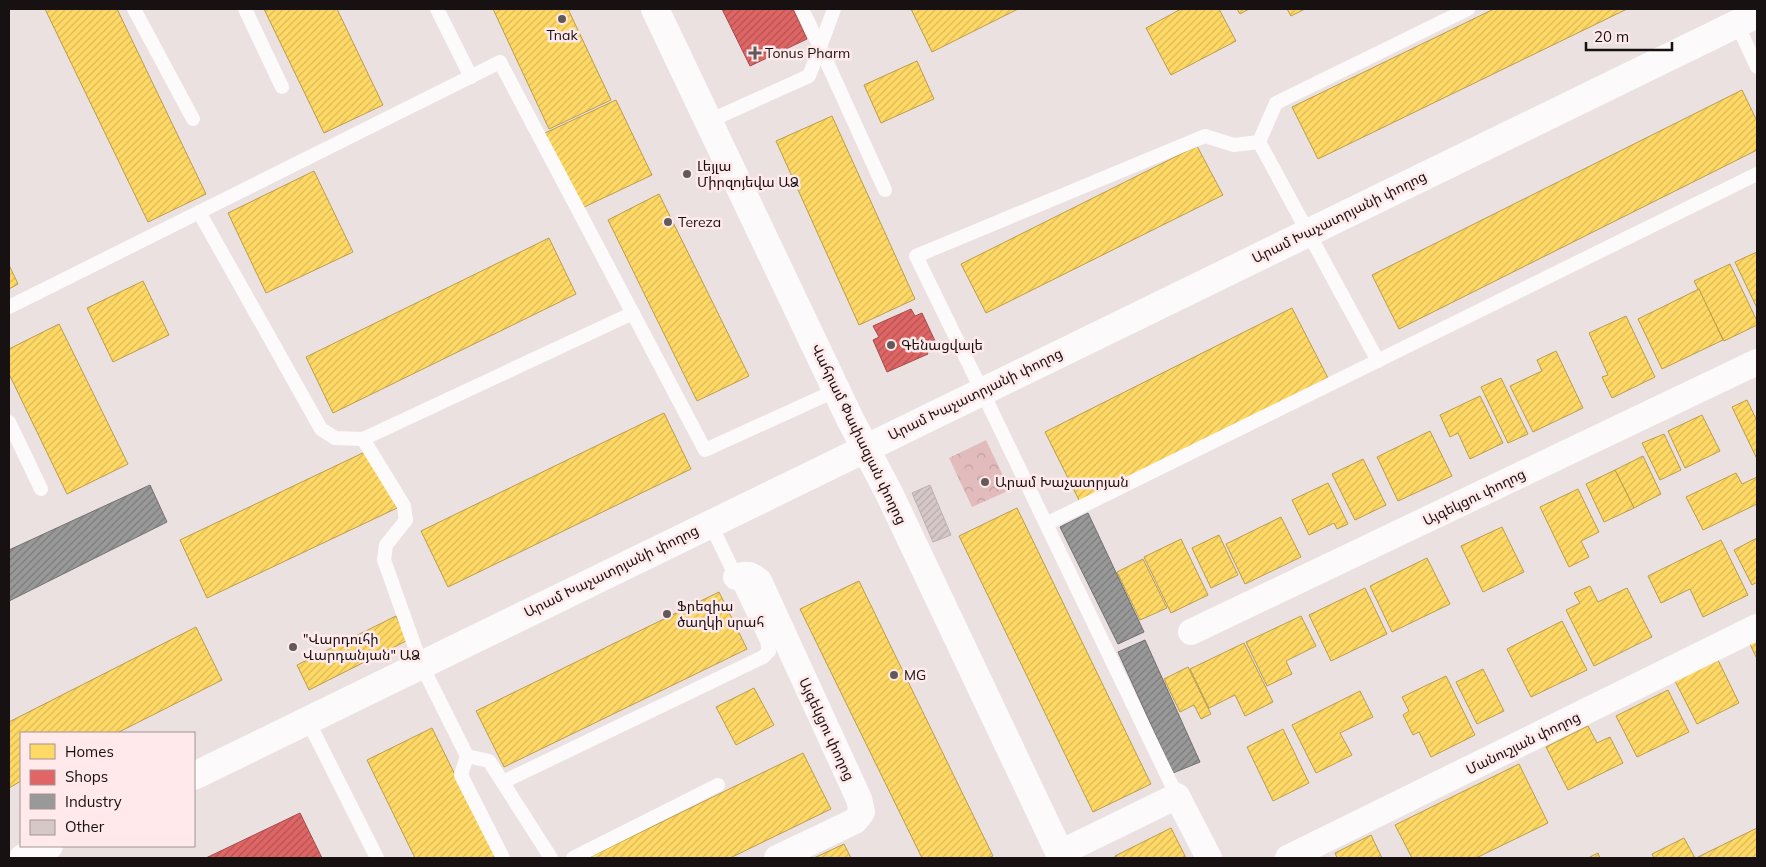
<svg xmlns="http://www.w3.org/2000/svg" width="1766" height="867" font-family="Mulish,'Noto Sans Armenian',sans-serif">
	<defs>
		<pattern id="park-crowns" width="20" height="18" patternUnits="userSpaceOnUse" patternTransform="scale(1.25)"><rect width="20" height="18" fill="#e2bcbd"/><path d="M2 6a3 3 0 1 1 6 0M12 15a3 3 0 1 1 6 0" fill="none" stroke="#c1a1a1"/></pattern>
		<pattern id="homes-hatch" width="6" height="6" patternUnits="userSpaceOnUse" patternTransform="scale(1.25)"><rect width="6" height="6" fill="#ffd966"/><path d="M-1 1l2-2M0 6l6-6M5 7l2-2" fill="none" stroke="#dab957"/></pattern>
		<pattern id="shops-hatch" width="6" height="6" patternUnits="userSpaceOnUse" patternTransform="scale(1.25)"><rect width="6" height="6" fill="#e06666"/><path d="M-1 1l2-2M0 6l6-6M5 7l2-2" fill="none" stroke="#b55353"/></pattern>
		<pattern id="industry-hatch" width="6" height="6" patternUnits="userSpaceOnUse" patternTransform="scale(1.25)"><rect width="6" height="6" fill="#999"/><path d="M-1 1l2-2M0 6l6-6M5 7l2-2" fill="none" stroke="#7c7b7b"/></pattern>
		<pattern id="building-hatch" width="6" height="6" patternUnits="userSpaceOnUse" patternTransform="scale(1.25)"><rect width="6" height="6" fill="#d7c8c8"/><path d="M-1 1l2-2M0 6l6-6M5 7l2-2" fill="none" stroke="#b8abab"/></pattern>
	</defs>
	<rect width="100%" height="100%" fill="#ece1e1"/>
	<polygon fill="url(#park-crowns)" points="986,440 1010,490 972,507 949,458"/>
	<g fill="url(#homes-hatch)" stroke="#ba9d4c">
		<polygon points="45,9 117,9 206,194 148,222"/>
		<polygon points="264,9 337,9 383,105 324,133"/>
		<polygon points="493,9 568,9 611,100 549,129"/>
		<polygon points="911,9 1018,9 932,52"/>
		<polygon points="1181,9 1219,9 1236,41 1171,75 1146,28"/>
		<polygon points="1237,9 1249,9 1240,14"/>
		<polygon points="1287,9 1305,9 1291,16"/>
		<polygon points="1494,9 1627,9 1318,159 1292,107"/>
		<polygon points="917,61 934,99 881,123 864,85"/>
		<polygon points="1742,90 1757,121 1757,150 1399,329 1372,275"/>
		<polygon points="616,100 652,175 580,209 545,133"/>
		<polygon points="832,116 915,299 859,325 776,141"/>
		<polygon points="1197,146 1223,195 986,313 961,264"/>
		<polygon points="314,171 353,252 266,293 228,213"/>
		<polygon points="659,194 749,376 697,401 608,220"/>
		<polygon points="549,238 576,294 333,413 306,357"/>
		<polygon points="1757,252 1757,308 1735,262"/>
		<polygon points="1730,264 1757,321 1757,325 1724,341 1694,281"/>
		<polygon points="9,265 18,284 9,289"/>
		<polygon points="143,281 169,335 113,362 87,308"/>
		<polygon points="1699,289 1723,340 1662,369 1638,319"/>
		<polygon points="1292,308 1328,378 1080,502 1045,432"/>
		<polygon points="1626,316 1655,377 1612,398 1602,377 1608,375 1589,333"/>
		<polygon points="59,324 128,464 67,494 9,374 9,349"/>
		<polygon points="1556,351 1583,408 1533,432 1510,386 1542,371 1537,360"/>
		<polygon points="1501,378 1528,434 1508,443 1481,387"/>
		<polygon points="1480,396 1503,443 1470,459 1458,433 1450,437 1440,415"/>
		<polygon points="1747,400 1757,421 1757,459 1732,407"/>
		<polygon points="664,413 691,469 448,587 421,531"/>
		<polygon points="1702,415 1720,451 1685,468 1668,431"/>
		<polygon points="1430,431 1452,476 1398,501 1377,457"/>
		<polygon points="1664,434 1681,470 1660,480 1642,443"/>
		<polygon points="369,450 397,508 207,598 180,540"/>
		<polygon points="1643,456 1661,494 1634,508 1615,470"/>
		<polygon points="1363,459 1386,505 1355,520 1332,474"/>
		<polygon points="1615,470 1634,508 1604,522 1586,484"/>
		<polygon points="1736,473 1742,484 1757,477 1757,504 1703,530 1686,497"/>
		<polygon points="1328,483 1348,524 1337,529 1334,523 1309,535 1292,500"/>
		<polygon points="1578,489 1599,532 1581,541 1589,557 1569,567 1540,507"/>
		<polygon points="1017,508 1151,784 1093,812 959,536"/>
		<polygon points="1281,517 1301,557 1245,584 1226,544"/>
		<polygon points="1502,527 1524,572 1483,592 1461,546"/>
		<polygon points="1219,535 1238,575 1211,588 1192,548"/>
		<polygon points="1757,538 1757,582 1752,585 1734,550"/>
		<polygon points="1181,539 1208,595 1171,613 1144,557"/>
		<polygon points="1721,540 1748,595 1703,617 1690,589 1661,603 1648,576"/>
		<polygon points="1427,558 1450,604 1392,632 1370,586"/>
		<polygon points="1143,559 1167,608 1140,620 1117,572"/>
		<polygon points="859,581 993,856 988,858 922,858 800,609"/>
		<polygon points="1590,586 1598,602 1627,588 1652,637 1594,666 1566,610 1580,603 1574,593"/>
		<polygon points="1365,588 1387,634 1331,661 1309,615"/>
		<polygon points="719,592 747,649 504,767 476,711"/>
		<polygon points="396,616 408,640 309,690 297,665"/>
		<polygon points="1301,616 1316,646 1286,661 1292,674 1267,686 1246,642"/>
		<polygon points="1562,621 1587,670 1531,697 1507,649"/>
		<polygon points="196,627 222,680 117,733 21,733 21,781 9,788 9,722"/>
		<polygon points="1757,640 1757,659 1750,644"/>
		<polygon points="1244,643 1273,702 1245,716 1235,695 1209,708 1190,669"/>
		<polygon points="1718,660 1739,703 1697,724 1675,681"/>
		<polygon points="1188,667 1211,714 1201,719 1194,705 1180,712 1164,679"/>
		<polygon points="1483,669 1504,711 1477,724 1456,682"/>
		<polygon points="1446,676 1475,735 1431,757 1419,732 1413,735 1403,715 1409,711 1402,697"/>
		<polygon points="754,688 774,725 736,745 716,707"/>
		<polygon points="1668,690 1689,732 1637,757 1616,716"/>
		<polygon points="1360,691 1373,717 1340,733 1352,755 1316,773 1292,725"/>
		<polygon points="1588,726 1597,743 1610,737 1623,763 1568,790 1546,747"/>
		<polygon points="432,728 496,858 415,858 367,760"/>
		<polygon points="1283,729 1309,783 1273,801 1247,747"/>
		<polygon points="803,753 831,809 730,858 588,858"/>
		<polygon points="1519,764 1548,823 1476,858 1412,858 1395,825"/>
		<polygon points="1171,828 1186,858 1116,858 1115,856"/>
		<polygon points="1757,828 1757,858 1699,858 1698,857"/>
		<polygon points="1371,835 1382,858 1337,858 1335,853"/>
		<polygon points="1684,838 1695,858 1654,858 1652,854"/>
		<polygon points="844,844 851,858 814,858"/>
		<polygon points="1598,853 1600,858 1588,858"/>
	</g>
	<g fill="url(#shops-hatch)" stroke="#a44c4c">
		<polygon points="722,9 793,9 807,39 750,66"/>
		<polygon points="911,309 915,316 922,313 936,343 925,348 928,354 887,372 873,340 879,337 873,326"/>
		<polygon points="300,813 322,858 206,858"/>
	</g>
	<g fill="url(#industry-hatch)" stroke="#727070">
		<polygon points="150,485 167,522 9,601 9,550"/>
		<polygon points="1088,513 1144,632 1118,644 1060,527"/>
		<polygon points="1145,640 1200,762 1173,773 1118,652"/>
	</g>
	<polygon fill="url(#building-hatch)" stroke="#bab2b2" points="930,485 951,535 933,542 912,493"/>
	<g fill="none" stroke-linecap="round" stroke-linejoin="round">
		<g stroke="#fcfafa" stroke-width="14">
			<polyline points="134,9 193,119"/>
			<polyline points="245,9 282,87"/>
			<polyline points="437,9 471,77"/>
			<polyline points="834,9 820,47 885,190"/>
			<polyline points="1737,24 1757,67"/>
			<polyline points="709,121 809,76 820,47 802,9"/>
			<polyline points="1259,142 1378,361"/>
			<polyline points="199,212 321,429 335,438 363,439 633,313"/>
			<polyline points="9,307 500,62 705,450 837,390"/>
			<polyline points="9,422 41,489"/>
			<polyline points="363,439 404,506 406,520 386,545 384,560 421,664 467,756 461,775 503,858"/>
			<polyline points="1046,524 1757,174"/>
			<polyline points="308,721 377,858"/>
			<polyline points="467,756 489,761 551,858"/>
			<polyline points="503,782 763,657 769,651 767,641 710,523"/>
			<polyline points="1177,796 982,391 916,256 1205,136 1234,145 1259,142 1276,103 1468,9"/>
			<polyline points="573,858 718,785"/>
		</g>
		<g stroke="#fcfafa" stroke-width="26">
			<path d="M736,577C746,573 751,574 759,581L859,799L862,812L855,821L777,858"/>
			<polyline points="1191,632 1757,362"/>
			<polyline points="1060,853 1177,796 1209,858"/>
			<polyline points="1288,858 1757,627"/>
		</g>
		<g stroke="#fcfafa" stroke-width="28">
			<polyline points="655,9 850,419 889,493 1062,858"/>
			<polyline points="194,776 1757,14"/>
			<polyline points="23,858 49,846"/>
		</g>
	</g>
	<g fill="#625a5a" stroke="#ffe9ea" stroke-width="2">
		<circle cx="562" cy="19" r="5"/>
		<path d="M752.5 45.5h5v5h5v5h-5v5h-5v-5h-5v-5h5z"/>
		<circle cx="687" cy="174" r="5"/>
		<circle cx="668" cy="222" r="5"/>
		<circle cx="891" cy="345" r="5"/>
		<circle cx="985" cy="482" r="5"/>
		<circle cx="667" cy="614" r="5"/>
		<circle cx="293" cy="647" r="5"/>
		<circle cx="894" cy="675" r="5"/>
	</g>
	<g text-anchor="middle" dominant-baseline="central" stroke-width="5" stroke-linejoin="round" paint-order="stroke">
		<g font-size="14" fill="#181111" stroke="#ffe9ea" text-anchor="start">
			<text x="562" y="35" text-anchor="middle">Tnak</text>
			<text x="765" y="53">Tonus Pharm</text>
			<text x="697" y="166">Լեյլա<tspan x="697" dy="16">Միրզոյեվա ԱՁ</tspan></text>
			<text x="678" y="222">Tereza</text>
			<text x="901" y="345">Գենացվալե</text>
			<text x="995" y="482">Արամ Խաչատրյան</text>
			<text x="677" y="606">Ֆրեզիա<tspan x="677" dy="16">ծաղկի սրահ</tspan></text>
			<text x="303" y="639">"Վարդուհի<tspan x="303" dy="16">Վարդանյան" ԱՁ</tspan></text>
			<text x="904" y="675">MG</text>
		</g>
		<g font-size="14" fill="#181111" stroke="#ffe9ea">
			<text transform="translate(1339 217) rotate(-26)">Արամ Խաչատրյանի փողոց</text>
			<text transform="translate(975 394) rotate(-26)">Արամ Խաչատրյանի փողոց</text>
			<text transform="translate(859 434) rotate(64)">Վահրամ Փափազյան փողոց</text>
			<text transform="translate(1474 497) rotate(-26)">Այգեկցու փողոց</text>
			<text transform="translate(611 571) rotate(-26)">Արամ Խաչատրյանի փողոց</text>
			<text transform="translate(827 729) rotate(65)">Այգեկցու փողոց</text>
			<text transform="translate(1523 743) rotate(-26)">Մանուշյան փողոց</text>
		</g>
	</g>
	<rect width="1766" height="867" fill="none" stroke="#181111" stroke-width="20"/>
	<rect x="20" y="732" width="175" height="115" fill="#ffe9ea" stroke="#a39393"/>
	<rect x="30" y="744" width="25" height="15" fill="#ffd966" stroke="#a39393"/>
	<text x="65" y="757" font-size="15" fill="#181111">Homes</text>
	<rect x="30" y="770" width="25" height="15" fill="#e06666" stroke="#a39393"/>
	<text x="65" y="782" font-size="15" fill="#181111">Shops</text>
	<rect x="30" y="794" width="25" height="15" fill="#999999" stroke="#a39393"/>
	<text x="65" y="807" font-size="15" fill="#181111">Industry</text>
	<rect x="30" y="820" width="25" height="15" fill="#d7c8c8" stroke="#a39393"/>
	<text x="65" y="832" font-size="15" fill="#181111">Other</text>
	<path d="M1586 42v8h86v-8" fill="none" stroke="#181111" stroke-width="2.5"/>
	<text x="1594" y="42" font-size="15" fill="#181111" stroke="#ffe9ea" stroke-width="4" paint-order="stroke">20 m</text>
</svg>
